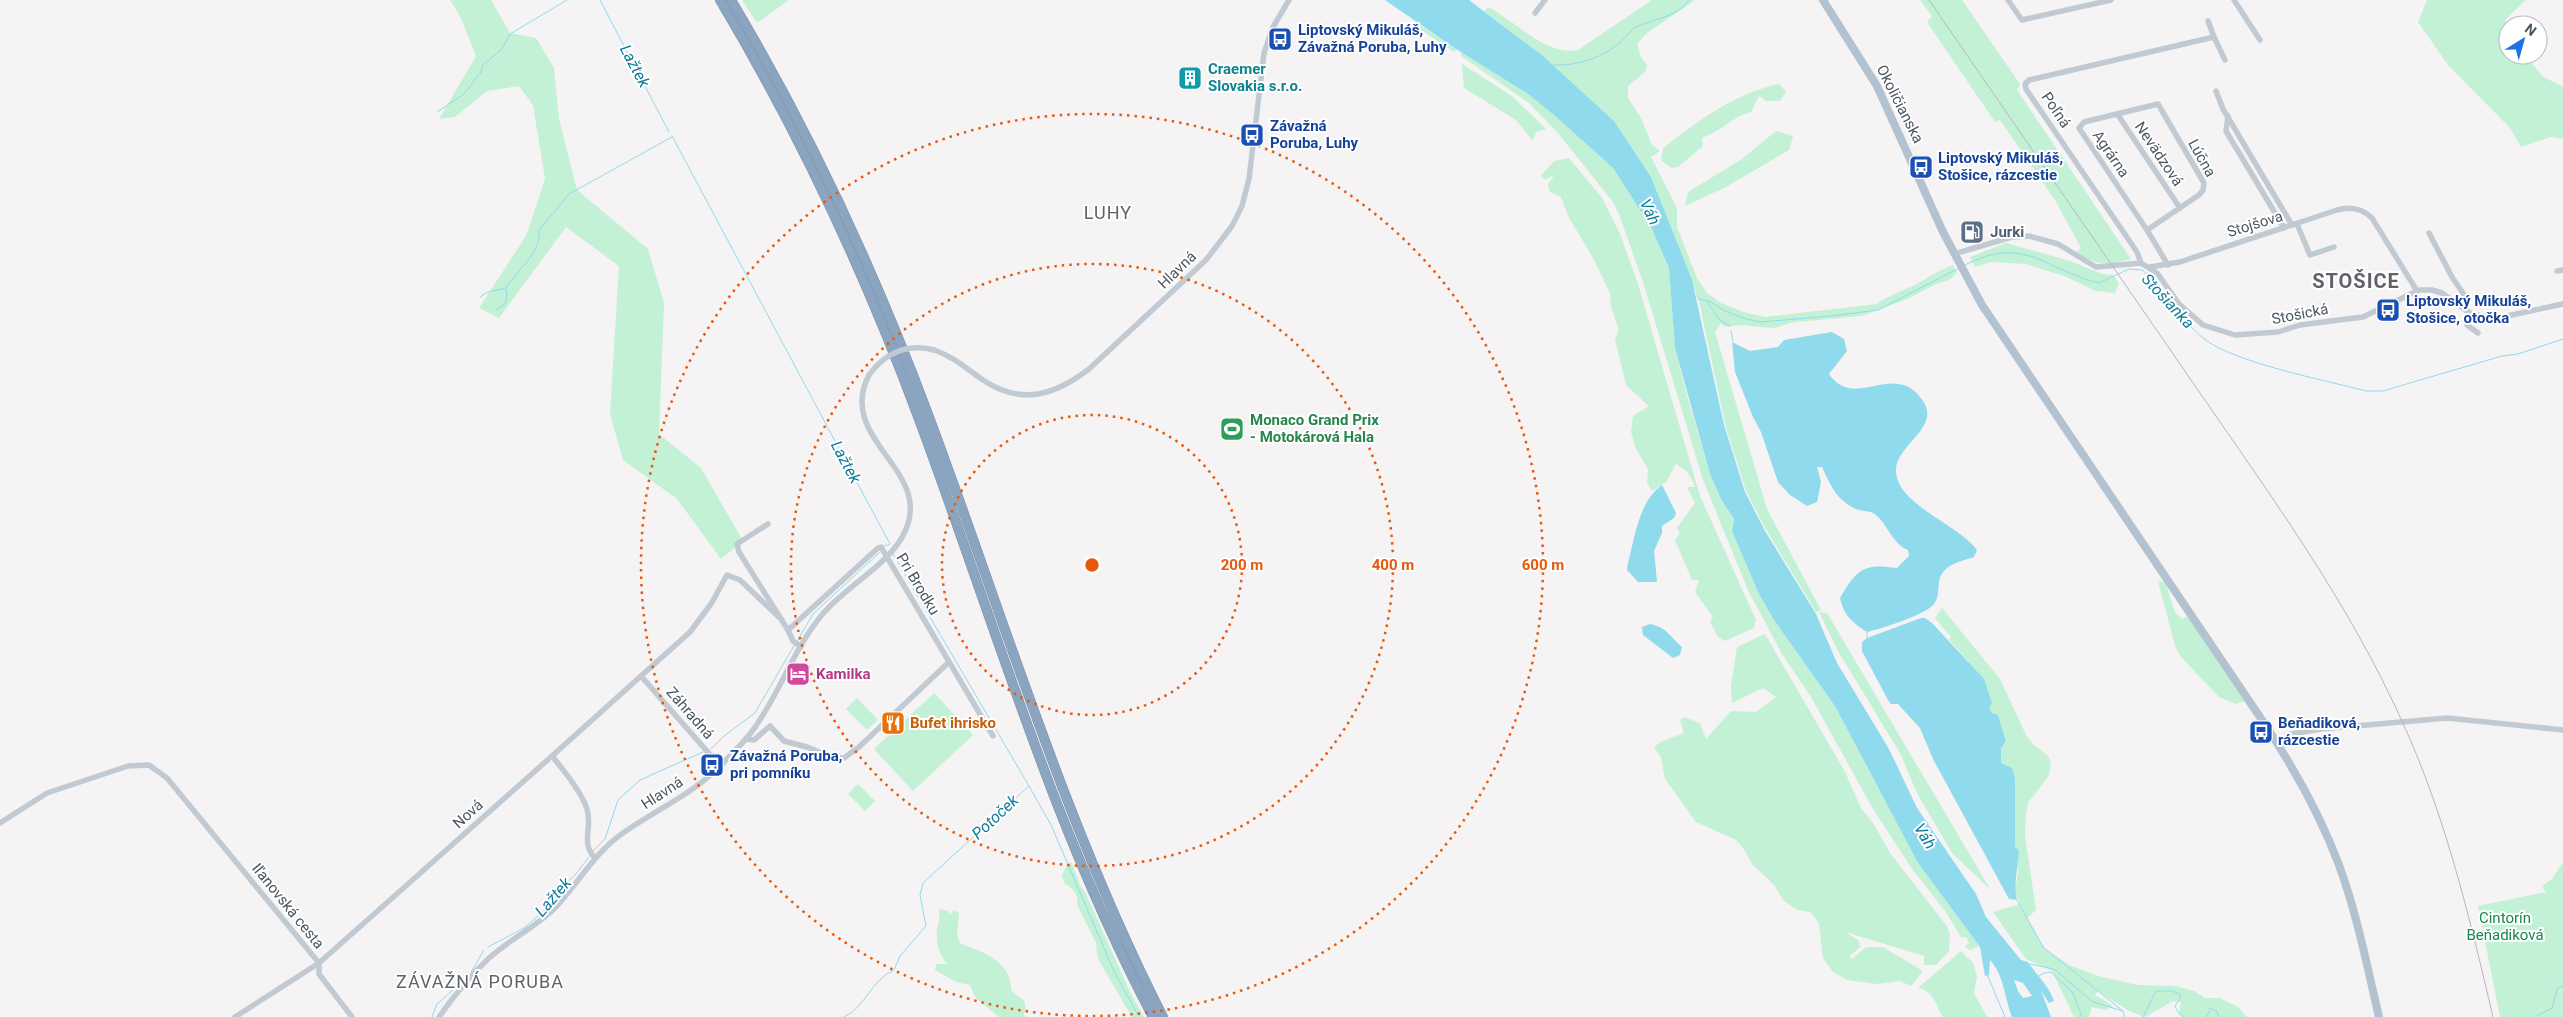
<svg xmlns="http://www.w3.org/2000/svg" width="2563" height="1017" font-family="Roboto,sans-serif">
	<rect width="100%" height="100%" fill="#f5f3f3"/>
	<g fill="#c3f1d5">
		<polygon points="450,0 491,0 510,33 536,38 554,68 559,119 577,190 648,249 664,303 659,434 701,468 743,541 721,559 677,499 623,460 610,414 619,266 566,227 499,318 479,308 526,236 545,179 533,105 519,86 487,91 455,117 439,119 476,56 461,18"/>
		<polygon points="742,0 789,0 757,23"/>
		<path d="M1652,0H1695L1647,33L1637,44L1641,57L1647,65L1645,72L1628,86V98L1641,118L1652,145L1660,151L1651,157L1677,208V227L1697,278L1707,293L1721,303L1743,312L1765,317L1877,304C1889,295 1903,291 1917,284C1929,277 1940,270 1953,265L1957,273L1949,280L1936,284L1907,299L1862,316L1795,322L1774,328L1740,325L1725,327L1721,323L1715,332L1767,509L1821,610L1816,612L1765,528L1746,491L1725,424L1699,301L1651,177L1614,121L1543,56L1484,11L1488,7C1516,21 1545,56 1578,50Z"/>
		<path d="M1920,0H1962L2020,84L2017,90L2131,259C2106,265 2098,267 2077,252L2081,248L2055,200L2000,120L1995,122L1927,22L1932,16Z"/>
		<polygon points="2427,0 2526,0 2505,20 2508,55 2525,55 2542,76 2563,87 2563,139 2550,137 2521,147 2510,128 2448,65 2418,22"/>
		<polygon points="1414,21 1456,49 1454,52 1412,24"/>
		<polygon points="1461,52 1528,94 1554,115 1613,168 1651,227 1669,268 1675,348 1686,392 1710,474 1722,501 1734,520 1732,531 1759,594 1774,620 1835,706 1918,863 1979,946 1970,950 1965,947 1969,943 1966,937 1961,937 1946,912 1912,869 1873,809 1811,697 1782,654 1748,590 1703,480 1643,282 1620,217 1613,202 1557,132 1529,103 1461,56"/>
		<polygon points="1462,64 1512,96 1546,129 1536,132 1533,141 1516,120 1464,88"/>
		<path d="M1779,84L1786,92L1780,101H1766L1759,96L1751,112C1732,117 1720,132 1702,138L1703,146L1678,167L1671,168L1661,160L1663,148C1700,120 1733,94 1779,84Z"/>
		<polygon points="1776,131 1793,136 1789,150 1726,187 1685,206 1688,192 1742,159"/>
		<path d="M1569,158L1602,198L1620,234L1638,284L1700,496L1756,620L1754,628L1725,641L1718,637L1710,622L1713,617L1695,592L1699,580H1692L1675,540L1680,533L1677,528L1695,503L1687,487H1695C1691,475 1686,470 1676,464L1666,482L1652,491L1647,482L1648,469L1636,449L1631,432L1633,416L1649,406L1626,385L1615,339L1619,330L1611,307L1610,293L1593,258L1568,216L1561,197L1550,192L1548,185L1554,175L1545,180L1541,176L1554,161Z"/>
		<polygon points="2006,243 2070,261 2102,274 2113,275 2119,283 2115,293 2096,291 2064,276 2026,264 1991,262 1975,267 1970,257"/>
		<polygon points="2158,581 2165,582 2175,612 2182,619 2188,616 2244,701 2236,704 2219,697 2181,657 2175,646"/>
		<polygon points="1942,608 2000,679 2026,735 2034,745 2048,756 2051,762 2049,775 2028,803 2026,815 2025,836 2036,910 2027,918 2045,949 2069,965 2098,976 2137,985 2176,986 2194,991 2205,998 2220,998 2238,1007 2247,1017 2182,1017 2179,1012 2181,1002 2173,1001 2145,1017 2129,1011 2098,991 2095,995 2113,1006 2106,1010 2092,1007 2089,1017 2074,1017 2052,971 2026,959 1993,912 2020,904 2015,891 2018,872 2015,847 2015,778 2001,764 2001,748 2006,740 1998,715 1992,713 1989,708 1969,662 1949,640 1951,637 1935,618"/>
		<polygon points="1819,612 1827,613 1990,889 1952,853 1917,793 1900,753 1838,651"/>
		<polygon points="1765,634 1845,772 1861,808 1873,823 1890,853 1946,925 1950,933 1949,951 1936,965 1924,965 1924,956 1845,932 1858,940 1861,946 1850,956 1852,959 1866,947 1883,947 1923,971 1911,986 1900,981 1877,984 1847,980 1833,972 1823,958 1819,923 1810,912 1798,910 1784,901 1774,885 1752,864 1744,849 1736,840 1696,822 1665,779 1661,758 1654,747 1660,742 1684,733 1680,720 1684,717 1700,723 1706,739 1731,711 1756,712 1776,697 1763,688 1732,703 1731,686 1737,647"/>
		<polygon points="934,693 973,735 913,791 874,749"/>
		<polygon points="857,698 878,720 867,730 846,709"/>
		<polygon points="858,784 875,801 865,811 848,794"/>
		<polygon points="2563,862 2563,1017 2500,1017 2478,906 2546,892 2542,886 2552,879"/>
		<path d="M1068,863H1072L1080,885L1086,894L1131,994L1144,1017H1132L1098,959L1096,943L1077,905C1079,895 1073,888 1065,884L1062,875Z"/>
		<path d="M940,909L948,911L950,915L954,910L959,913L957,935L960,943C983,952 1012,962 1011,990C1022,1001 1028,997 1024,1015L1026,1017H999L976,998L970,985L956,982L935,970L936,964H947C940,955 936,944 937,932C937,924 941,920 939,912Z"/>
		<path d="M1961,951L1973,963L1977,976L1974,993L1987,1017H1943C1935,1004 1935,992 1918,988Z"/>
	</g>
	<g fill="#90daee" fill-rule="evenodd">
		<path d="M1385,0H1469L1543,56L1614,121L1651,177L1692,280L1724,425L1745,492L1765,531L1816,614L1837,663L1889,749L1917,808L1976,894L1986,917L2021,960L2028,962C2037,976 2048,984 2054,1001L2049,1003L2041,991L2051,1017H2012C2004,997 2005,977 1990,960L1989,975L1985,976L1980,947L1918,863L1835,706L1774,620L1759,594L1732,531L1734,519L1722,501L1710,474L1675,348L1669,268L1651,227L1613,168L1554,115L1528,94L1456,49ZM2014,980L2023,983L2032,996L2023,998L2018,991Z"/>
		<path d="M1832,332L1844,339L1847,351L1829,374C1855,411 1892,362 1920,397C1945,426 1898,442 1896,469C1894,504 1960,525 1977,550L1974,557C1960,562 1942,564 1939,582C1938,591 1939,596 1934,604C1927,614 1881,629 1867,632C1852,622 1844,616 1840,598C1857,569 1863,563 1897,568L1909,556L1908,550C1893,544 1888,526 1877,516C1871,510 1866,512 1859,510C1837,502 1831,486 1822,467H1817L1821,482L1817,502L1807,506L1790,495L1778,482L1761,432L1753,417L1735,372L1732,342L1750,351L1778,347L1784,340Z"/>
		<path d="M1662,485L1676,513L1674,518L1662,526V533L1654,551L1657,582H1638L1627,570L1628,563C1635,537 1639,501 1662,485Z"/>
		<path d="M1921,618H1925L1932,623L1984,679L1992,703L1989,708L1992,713L1998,715L2006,741L2001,748V763L2012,768L2015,778V847L2019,851C2018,868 2013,884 2017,900L2009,899L1933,759L1920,728L1898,704H1891L1888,700L1862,651V642L1867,638Z"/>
		<path d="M1650,624C1667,627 1670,637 1682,647L1680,655L1673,658L1643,635L1642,627Z"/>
	</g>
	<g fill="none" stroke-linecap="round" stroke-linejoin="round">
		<g stroke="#90daee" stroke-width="1">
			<polyline points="600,0 669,132"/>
			<path d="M1553,65C1575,66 1600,59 1618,44C1625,39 1630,29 1638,26C1655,19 1679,16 1689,0"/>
			<polyline points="437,112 464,94 481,72 482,66 502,49 510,34 567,0"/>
			<polyline points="672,136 890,544 884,546"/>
			<path d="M1965,265C2025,234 2045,270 2099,283L2129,269L2142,270C2166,288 2179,319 2203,338C2234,363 2325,380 2366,391H2383L2502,356L2518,354L2563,339"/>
			<polyline points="1696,295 1699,299 1711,302 1725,311 1746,319 1761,322 1831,316 1878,310 1959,268"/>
			<path d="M480,297L488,292L506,288C517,270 541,254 539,230L569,194L672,137"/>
			<polyline points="1707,302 1720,320 1730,326"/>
			<polyline points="496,310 505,304 507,297 506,289"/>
			<polyline points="1731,331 1733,341"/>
			<polyline points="1867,632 1867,639"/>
			<polyline points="797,641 813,614 880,552"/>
			<polyline points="711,749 724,736 755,713 795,644"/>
			<polyline points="1029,786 1051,825 1113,969 1139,1017"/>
			<polyline points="593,851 605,839 618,800 640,780 703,752"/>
			<polyline points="2017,900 2043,947 2123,1011"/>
			<polyline points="488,947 524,928 547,908 559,890 575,875 589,857"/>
			<polyline points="2030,964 2054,969 2093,1002 2123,1011 2125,1017"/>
			<polyline points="471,972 484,950"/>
			<polyline points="1987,974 2005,1017"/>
			<polyline points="2039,976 2044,973 2051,972 2073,993 2082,1017"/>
			<polyline points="432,1017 437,1004 463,981"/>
			<path d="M844,1017C864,1009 872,979 894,970L900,956L926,926L920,895L923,883L1029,786L893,554"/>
			<polyline points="2143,1017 2156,991 2172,991 2180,994 2180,999 2175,1006 2179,1014 2185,1017"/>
			<polyline points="2207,1017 2210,1008 2217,1011 2219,1017"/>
			<polyline points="2535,1017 2552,1008 2557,989 2563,986"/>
		</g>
		<g stroke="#7690ad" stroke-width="10">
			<g id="highway">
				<path d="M720,0C800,134 866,275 920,422C994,621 1053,828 1153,1017"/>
				<path d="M731,0C810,132 875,272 929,417C1004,618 1065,825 1163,1017"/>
			</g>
		</g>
		<g stroke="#c1cad2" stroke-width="5.5">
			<polyline points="2008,0 2022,20 2111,0"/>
			<polyline points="2234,0 2260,40"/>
			<polyline points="1535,13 1545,0"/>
			<polyline points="2208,21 2214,37"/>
			<polyline points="2216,91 2223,109 2292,225"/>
			<polyline points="2118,115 2180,208"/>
			<polyline points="2228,116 2226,131 2284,228"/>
			<polyline points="2297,224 2310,255 2334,247"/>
			<polyline points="2147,230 2199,195 2203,190 2204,183 2158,104 2084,122 2079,128 2147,230 2168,265"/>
			<polyline points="2429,233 2452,277 2467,299 2465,310"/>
			<polyline points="1954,254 2012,237 2029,236 2058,244 2096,267 2141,263 2157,273 2179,304 2203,325 2235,335 2278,332 2300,325 2363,317 2419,290 2432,290 2442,293 2471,314 2487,317 2507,316 2563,304"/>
			<polyline points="2141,263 2137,252 2026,89 2025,84 2029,80 2214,37 2225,60"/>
			<path d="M2150,267L2180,262L2337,210C2351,206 2362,208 2372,218L2417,291"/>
			<polyline points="2557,271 2563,270"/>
			<polyline points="2469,312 2467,325 2478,333"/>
			<path d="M934,350C953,356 967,369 983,380C1022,406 1055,395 1089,369L1206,260L1232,226L1242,206L1249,179L1264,53L1273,27L1289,0"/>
			<polyline points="768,524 737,544 739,552 788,630"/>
			<polyline points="801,647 793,641 788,630 878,548 881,547 993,736"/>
			<polyline points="641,676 720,766"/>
			<polyline points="746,739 754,740 770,726 784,741 807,747 834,758 844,758 859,747 949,662"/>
			<polyline points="2277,742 2291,734 2321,729 2447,718 2563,730"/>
			<path d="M552,756C564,771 581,791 587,809C593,827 580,843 595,858"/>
			<polyline points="0,823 47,793 128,766 149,765 167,778 319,963 319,974 352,1017"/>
			<polyline points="235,1017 319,963 552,756 690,632 711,604 727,575 740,580 782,620"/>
			<path d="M439,1017C453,997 471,975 489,958C509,940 534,928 554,909C578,884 594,853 623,833C653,812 688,796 715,771C728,758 742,745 753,730C779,695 793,650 821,616C843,589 884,567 901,539C942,472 834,442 869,375"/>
		</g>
		<path stroke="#b3c2d1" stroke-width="8" d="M1823,0L1877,86L1943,232L1982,305L2264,723C2294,768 2320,814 2339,865C2357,914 2367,966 2379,1017"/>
		<use href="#highway" stroke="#8ba5c1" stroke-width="9"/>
		<path stroke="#b5b8bd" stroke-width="1" d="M1929,0C2019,131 2110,262 2200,393C2273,499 2348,602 2401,719C2445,814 2469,915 2493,1017"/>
		<path stroke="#c1cad2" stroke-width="5.5" d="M869,375C885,353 907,343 934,350"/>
	</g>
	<g fill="none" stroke="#e8590c" stroke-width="2.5" stroke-dasharray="2.5 5">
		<circle cx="1092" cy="565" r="150"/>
		<circle cx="1092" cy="565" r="301"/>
		<circle cx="1092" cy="565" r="451"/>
	</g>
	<defs>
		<g id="bus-square" transform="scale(1.25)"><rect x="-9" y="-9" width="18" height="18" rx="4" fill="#1a4fb4" stroke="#fff"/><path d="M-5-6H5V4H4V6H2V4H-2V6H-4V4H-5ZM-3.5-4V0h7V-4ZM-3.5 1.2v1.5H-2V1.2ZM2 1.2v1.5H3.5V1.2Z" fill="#fff"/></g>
		<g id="building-square" transform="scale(1.25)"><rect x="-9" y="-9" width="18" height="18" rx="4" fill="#0f9aa8" stroke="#fff"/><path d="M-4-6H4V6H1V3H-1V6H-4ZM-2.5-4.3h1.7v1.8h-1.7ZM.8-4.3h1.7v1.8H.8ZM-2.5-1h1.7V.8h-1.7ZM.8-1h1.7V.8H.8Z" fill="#fff"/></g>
		<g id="fuel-square" transform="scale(1.25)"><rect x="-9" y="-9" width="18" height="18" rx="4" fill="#5c6f8a" stroke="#fff"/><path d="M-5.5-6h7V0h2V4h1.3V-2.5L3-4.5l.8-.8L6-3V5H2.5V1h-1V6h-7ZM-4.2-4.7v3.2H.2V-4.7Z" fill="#fff"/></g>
		<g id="stadium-square" transform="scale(1.25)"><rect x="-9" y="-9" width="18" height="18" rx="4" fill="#2e9e5b" stroke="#fff"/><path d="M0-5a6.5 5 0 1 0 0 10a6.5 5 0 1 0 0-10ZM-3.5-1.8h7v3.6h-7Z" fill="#fff"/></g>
		<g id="hotel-square" transform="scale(1.25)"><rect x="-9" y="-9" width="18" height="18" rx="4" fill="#d1479c" stroke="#fff"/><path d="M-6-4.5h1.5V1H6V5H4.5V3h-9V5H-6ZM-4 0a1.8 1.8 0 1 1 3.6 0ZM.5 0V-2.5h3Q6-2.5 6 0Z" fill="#fff"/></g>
		<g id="restaurant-square" transform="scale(1.25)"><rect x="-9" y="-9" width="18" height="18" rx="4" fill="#e8710a" stroke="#fff"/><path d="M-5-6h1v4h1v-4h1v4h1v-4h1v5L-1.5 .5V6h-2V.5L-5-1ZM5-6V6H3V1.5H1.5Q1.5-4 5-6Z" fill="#fff"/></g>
	</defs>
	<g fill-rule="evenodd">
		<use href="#bus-square" x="1280" y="39"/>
		<use href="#building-square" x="1190" y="78"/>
		<use href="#bus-square" x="1252" y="135"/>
		<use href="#bus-square" x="1921" y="167"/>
		<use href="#fuel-square" x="1972" y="232"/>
		<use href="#bus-square" x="2388" y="310"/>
		<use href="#stadium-square" x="1232" y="429"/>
		<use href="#hotel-square" x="798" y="674"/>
		<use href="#restaurant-square" x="893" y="723"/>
		<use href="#bus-square" x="2261" y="732"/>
		<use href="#bus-square" x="712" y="765"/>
	</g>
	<g text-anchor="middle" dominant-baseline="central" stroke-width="4" stroke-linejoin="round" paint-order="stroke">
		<g font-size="15" font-weight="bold" fill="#164399" stroke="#fff" text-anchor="start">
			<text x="1298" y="30">Liptovský Mikuláš,<tspan x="1298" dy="17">Závažná Poruba, Luhy</tspan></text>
			<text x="1270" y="126">Závažná<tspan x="1270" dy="17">Poruba, Luhy</tspan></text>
			<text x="1938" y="158">Liptovský Mikuláš,<tspan x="1938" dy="17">Stošice, rázcestie</tspan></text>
			<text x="2406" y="301">Liptovský Mikuláš,<tspan x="2406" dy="17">Stošice, otočka</tspan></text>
			<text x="2278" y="723">Beňadiková,<tspan x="2278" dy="17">rázcestie</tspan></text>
			<text x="730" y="756">Závažná Poruba,<tspan x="730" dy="17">pri pomníku</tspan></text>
		</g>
		<g font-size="15" font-weight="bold" fill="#0d838f" stroke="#fff" text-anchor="start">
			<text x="1208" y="69">Craemer<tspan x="1208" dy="17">Slovakia s.r.o.</tspan></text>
		</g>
		<g font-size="15" fill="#4a5661" stroke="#fff">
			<text transform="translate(1900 104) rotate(63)">Okoličianska</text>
			<text transform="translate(2056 110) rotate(56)">Poľná</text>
			<text transform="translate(2111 154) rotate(56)">Agrárna</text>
			<text transform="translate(2159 154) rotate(56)">Nevädzová</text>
			<text transform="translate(2202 158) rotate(61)">Lúčna</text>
			<text transform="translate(2255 224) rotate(-17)">Stojšova</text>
			<text transform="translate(1177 270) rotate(-44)">Hlavná</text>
			<text transform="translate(2300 314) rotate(-11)">Stošická</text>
			<text transform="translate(918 584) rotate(59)">Pri Brodku</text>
			<text transform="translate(690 713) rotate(49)">Záhradná</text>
			<text transform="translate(662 793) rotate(-33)">Hlavná</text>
			<text transform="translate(468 814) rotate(-42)">Nová</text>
			<text transform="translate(288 906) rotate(51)">Iľanovská cesta</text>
		</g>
		<g font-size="15" font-weight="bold" fill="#4e5e75" stroke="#fff" text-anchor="start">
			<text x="1990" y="232">Jurki</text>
		</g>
		<g font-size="15" font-weight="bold" fill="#27864d" stroke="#fff" text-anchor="start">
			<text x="1250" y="420">Monaco Grand Prix<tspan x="1250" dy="17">- Motokárová Hala</tspan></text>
		</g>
		<g font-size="15" font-weight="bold" fill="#b23c85" stroke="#fff" text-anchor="start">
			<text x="816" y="674">Kamilka</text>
		</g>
		<g font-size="15" font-weight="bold" fill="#c56008" stroke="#fff" text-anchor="start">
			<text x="910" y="723">Bufet ihrisko</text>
		</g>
		<g font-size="15" fill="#17864f" stroke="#fff">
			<text x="2505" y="918">Cintorín<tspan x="2505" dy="17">Beňadiková</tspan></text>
		</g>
		<g font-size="16" font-style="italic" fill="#0c7c9b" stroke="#fff">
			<text transform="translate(635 66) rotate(62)">Lažtek</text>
			<text transform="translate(1650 212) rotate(65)">Váh</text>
			<text transform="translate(2168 301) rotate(47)">Stošianka</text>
			<text transform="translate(846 462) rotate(62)">Lažtek</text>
			<text transform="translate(995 817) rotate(-43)">Potoček</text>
			<text transform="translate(1925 836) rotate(59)">Váh</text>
			<text transform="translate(553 897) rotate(-49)">Lažtek</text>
		</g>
		<g font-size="18" letter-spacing="1" fill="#5f6368" stroke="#fff">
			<text x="1108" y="212">LUHY</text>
			<text x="480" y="981">ZÁVAŽNÁ PORUBA</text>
		</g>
		<g font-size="20" font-weight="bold" letter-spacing="1" fill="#5f6368" stroke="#fff">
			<text x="2356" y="281">STOŠICE</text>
		</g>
	</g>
	<circle cx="1092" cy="565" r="8" fill="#e8590c" stroke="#fff" stroke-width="2.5"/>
	<g font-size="15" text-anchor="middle" font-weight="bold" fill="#e8590c" stroke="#fff" stroke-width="4" stroke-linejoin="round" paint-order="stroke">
		<text x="1242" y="570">200 m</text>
		<text x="1393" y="570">400 m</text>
		<text x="1543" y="570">600 m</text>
	</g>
	<g transform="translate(2523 40) rotate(37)"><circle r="24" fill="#ffffff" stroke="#b7bbc0"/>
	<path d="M0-4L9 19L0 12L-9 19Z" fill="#1a73e8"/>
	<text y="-8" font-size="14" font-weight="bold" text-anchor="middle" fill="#4a5661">N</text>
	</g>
</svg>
